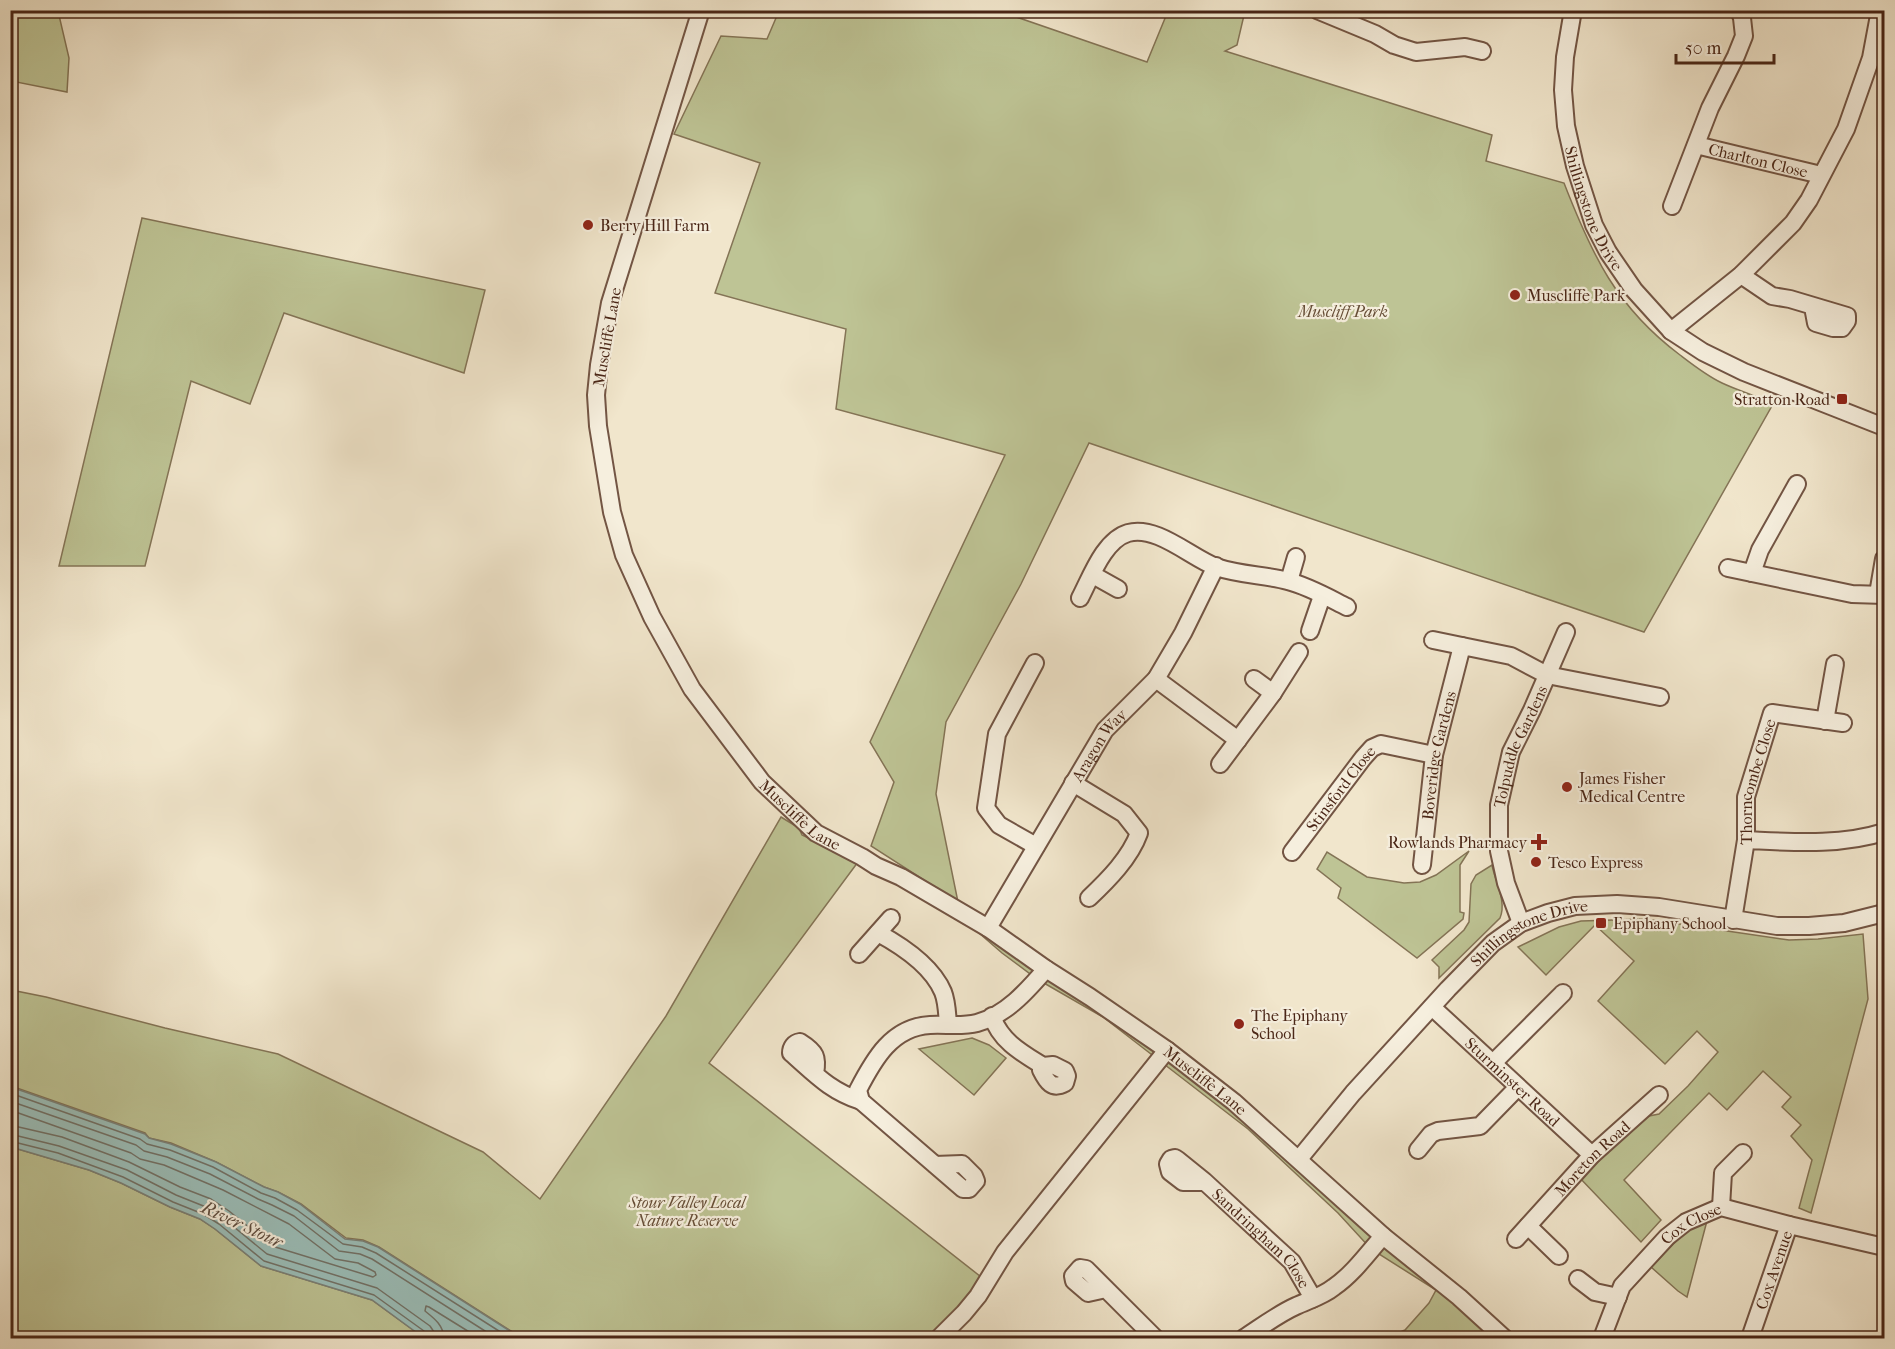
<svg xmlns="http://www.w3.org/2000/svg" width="1895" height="1349" font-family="'IM FELL French Canon',serif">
	<rect width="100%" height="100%" fill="#f1e6cc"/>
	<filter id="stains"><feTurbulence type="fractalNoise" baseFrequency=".00333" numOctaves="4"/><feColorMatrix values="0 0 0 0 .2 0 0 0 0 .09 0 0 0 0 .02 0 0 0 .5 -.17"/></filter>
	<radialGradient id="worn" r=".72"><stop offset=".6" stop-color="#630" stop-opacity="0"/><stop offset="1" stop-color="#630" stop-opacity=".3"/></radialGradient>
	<g fill="#bec495" stroke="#847456" stroke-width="1.5">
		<polygon points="10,11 58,11 69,58 67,92 11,81"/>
		<path d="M779,11H999L1147,62L1168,11H1245L1237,45L1225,51L1492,135L1486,161L1564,183C1592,255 1616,307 1680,355C1693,365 1707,376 1722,383C1739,391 1757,396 1773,404L1644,632L1089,443L1021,584L946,722L936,794L958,902L871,846L894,782L870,742L1005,455L836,409L846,329L715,293L760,163L674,134L721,36L767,39Z"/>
		<polygon points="142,218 485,290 464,373 284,313 250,404 191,381 145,566 59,566"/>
		<polygon points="781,817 799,828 802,835 858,862 709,1063 990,1284 947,1338 522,1338 379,1247 363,1240 346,1238 301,1204 278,1192 264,1187 216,1162 171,1143 149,1138 145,1133 11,1086 11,990 46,997 165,1028 278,1054 483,1152 540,1199 666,1016"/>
		<polygon points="1469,851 1460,865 1460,912 1464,913 1463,919 1417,958 1338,898 1341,888 1317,869 1327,852 1367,877 1404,883 1420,882 1436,875"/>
		<path d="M1492,865C1495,881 1507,902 1500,918L1439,978V967L1432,960L1464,930L1469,922L1471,884L1476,875Z"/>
		<polygon points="942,901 1167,1050 1504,1338 1386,1338 1405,1330 1429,1303 1436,1290 1371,1249 1338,1213 1248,1129 1103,1017 1037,979 1002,953"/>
		<polygon points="1645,919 1789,940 1818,939 1863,934 1868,999 1811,1213 1799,1208 1812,1160 1791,1136 1801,1125 1782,1107 1791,1097 1763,1071 1727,1110 1709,1093 1624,1180 1661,1220 1641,1242 1578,1176 1634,1119 1659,1114 1688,1086 1718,1052 1697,1031 1665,1064 1598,1001 1634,961 1595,925 1546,975 1518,947 1559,927 1581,921"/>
		<polygon points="972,1038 989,1045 1006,1058 974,1095 919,1049"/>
		<polygon points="11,1147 89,1170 121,1183 170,1207 200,1219 215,1229 261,1266 372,1300 424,1338 11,1338"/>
		<polygon points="1708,1217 1687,1297 1678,1291 1651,1267 1689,1228"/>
	</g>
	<polygon fill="#9bbfba" stroke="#7a8178" stroke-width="1.5" points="11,1087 145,1134 149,1138 171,1144 216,1162 264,1187 278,1192 300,1204 345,1239 363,1241 378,1247 521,1338 424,1338 372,1300 261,1266 215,1229 200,1219 170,1207 121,1183 89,1170 11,1147"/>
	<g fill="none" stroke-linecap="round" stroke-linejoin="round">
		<g stroke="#727268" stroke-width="1.5">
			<polyline points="10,1093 140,1139 147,1144 170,1150 213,1167 261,1193 275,1198 297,1210 343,1244 362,1247 376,1253 510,1338"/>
			<polyline points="10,1101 136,1145 144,1151 167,1157 210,1174 258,1199 272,1205 294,1216 339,1251 360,1254 372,1259 496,1338"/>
			<polyline points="10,1110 131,1153 140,1159 164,1165 223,1190 289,1224 335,1259 358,1263 375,1272 376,1275 373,1277 272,1246 229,1211 211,1199 180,1187 129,1162 62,1137 10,1125"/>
			<polyline points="10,1134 59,1146 127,1170 176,1195 206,1207 223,1218 267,1254 377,1288 430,1326 434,1332 435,1338"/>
			<polyline points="10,1141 58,1153 123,1177 173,1202 203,1214 219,1224 264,1261 374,1295 424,1331 427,1338"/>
			<path d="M444,1338C443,1325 435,1319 425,1311L426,1306L429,1307L479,1338"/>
		</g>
		<g stroke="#735544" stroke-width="20">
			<g id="minor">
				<path id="s1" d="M701,10L610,303L599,365L596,395L598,426L612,512L624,555L652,617L692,689L762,782L816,833L862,857L876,866L901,877L988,928L1046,969L1090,997L1167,1050L1234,1102L1383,1236L1459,1297L1504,1338"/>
				<polyline points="1317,10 1375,34 1394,45 1416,52 1465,47 1482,51"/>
				<path id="s2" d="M1573,10L1565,57L1563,90L1566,126L1575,166L1594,225L1608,252L1634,290L1671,331L1703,352L1744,372L1884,427"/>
				<path id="s3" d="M1696,145L1821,175"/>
				<polyline points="1672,206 1710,108 1736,56 1744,36 1742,18 1739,10"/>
				<polyline points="1741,275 1772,296 1790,299 1847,316 1847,321 1842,328 1833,328 1816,323 1813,307"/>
				<polyline points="1671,331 1741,275 1793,223 1809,200 1846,129 1871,58 1880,10"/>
				<polyline points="1728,568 1852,594 1884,595"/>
				<polyline points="1752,573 1760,550 1797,484"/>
				<polyline points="1093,575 1118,589"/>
				<polyline points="1289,581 1296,557"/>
				<polyline points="1878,594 1884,559"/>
				<path d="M1080,598C1091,577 1104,540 1128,533C1157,525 1190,557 1216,567C1240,575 1265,575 1288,581C1308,586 1329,598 1347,607"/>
				<polyline points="1310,631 1322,596"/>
				<polyline points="1433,640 1462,646"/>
				<polyline points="1035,663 997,734 986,808 999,825 1036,846"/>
				<polyline points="1156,679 1238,740"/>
				<polyline points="1254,679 1273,693"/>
				<polyline points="1825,721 1835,664"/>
				<polyline points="1220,764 1273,693 1299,652"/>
				<path d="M1073,783L1124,814L1139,833C1130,858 1108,880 1089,898"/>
				<path d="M1746,840C1792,842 1840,846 1884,832"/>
				<path id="s4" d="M1292,852L1363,758L1372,748L1381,744L1434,755"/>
				<path id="s5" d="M1422,865L1434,755L1462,646L1511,656L1547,675L1660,697"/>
				<path id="s6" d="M1733,920L1746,840V797L1772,713L1843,723"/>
				<path id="s7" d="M1521,923L1506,883L1499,851V805L1511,752L1532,710L1566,632"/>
				<path id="s8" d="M988,928L1105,730L1156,679L1183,633L1216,566"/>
				<path d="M878,933C902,946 932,966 943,992C947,1002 947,1013 948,1024"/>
				<polyline points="859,954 891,918"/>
				<path id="s9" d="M1432,1007L1592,1155"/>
				<path d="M992,1016C1000,1041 1022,1053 1043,1066L1041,1070C1047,1082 1052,1090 1065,1083L1067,1076L1065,1071L1053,1065L1043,1066"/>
				<polyline points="1493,1063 1563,993"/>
				<path d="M815,1074C818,1057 816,1052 800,1042C794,1043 791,1047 791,1053C815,1074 830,1091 861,1101"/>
				<polyline points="1418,1150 1431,1134 1438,1131 1480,1126 1518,1087"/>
				<path id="s10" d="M1299,1159L1353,1093L1448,989L1493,943L1521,923L1548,913L1575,906L1617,904L1659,907L1777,926H1809L1844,923L1884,913"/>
				<path d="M935,1165L962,1164L974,1176L976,1181L969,1189H963L861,1101L858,1090C874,1059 892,1027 930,1025C945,1024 962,1027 977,1023C1006,1015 1027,991 1046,969"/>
				<path id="s11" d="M1204,1182H1183L1170,1172L1168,1164L1171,1159L1175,1158L1178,1160L1204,1181L1292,1262L1310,1293L1312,1299"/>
				<polyline points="1721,1207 1723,1173 1743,1153"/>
				<polyline points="1528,1226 1559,1256"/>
				<path id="s12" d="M1516,1239L1592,1155L1659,1095"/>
				<polyline points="1578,1279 1595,1292 1618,1297"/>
				<polyline points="1106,1289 1088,1293 1074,1281 1073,1276 1080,1268 1086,1269 1155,1338"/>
				<polyline points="939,1338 964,1313 978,1296 1005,1252 1167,1050"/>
				<path d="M1244,1338C1261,1327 1278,1314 1296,1306C1309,1300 1323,1296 1334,1287C1353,1274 1368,1253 1383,1236"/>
				<path id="s13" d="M1602,1338L1622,1286L1667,1237L1686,1222L1721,1207L1789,1225"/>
				<path id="s14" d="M1750,1338L1789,1225L1884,1247"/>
			</g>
		</g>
		<use href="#minor" stroke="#f6efde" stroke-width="16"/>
	</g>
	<g fill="#8f2418" stroke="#f6efde" stroke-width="2">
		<circle cx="588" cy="225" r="6"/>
		<circle cx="1515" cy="295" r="6"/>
		<rect x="1836" y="393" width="12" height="12" rx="3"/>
		<circle cx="1567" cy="787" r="6"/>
		<path d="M1536 833h6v6h6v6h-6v6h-6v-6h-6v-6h6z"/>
		<circle cx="1536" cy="862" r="6"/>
		<rect x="1595" y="917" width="12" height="12" rx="3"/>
		<circle cx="1239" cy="1024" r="6"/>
	</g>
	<g text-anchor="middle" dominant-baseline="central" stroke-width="4.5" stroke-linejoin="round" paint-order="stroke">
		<g font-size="16" fill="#492516" stroke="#f6efde">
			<text stroke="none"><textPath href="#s3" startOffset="64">Charlton Close</textPath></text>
			<text stroke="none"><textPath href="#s2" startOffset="204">Shillingstone Drive</textPath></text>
			<text transform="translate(607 337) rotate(-80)">Muscliffe Lane</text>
			<text stroke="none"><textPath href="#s8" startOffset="214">Aragon Way</textPath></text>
			<text stroke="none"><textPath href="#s7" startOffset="184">Tolpuddle Gardens</textPath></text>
			<text stroke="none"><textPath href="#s5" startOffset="111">Boveridge Gardens</textPath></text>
			<text stroke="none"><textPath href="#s6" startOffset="141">Thorncombe Close</textPath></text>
			<text stroke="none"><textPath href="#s4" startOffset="80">Stinsford Close</textPath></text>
			<text stroke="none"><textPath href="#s1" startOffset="880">Muscliffe Lane</textPath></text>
			<text stroke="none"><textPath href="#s10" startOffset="328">Shillingstone Drive</textPath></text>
			<text stroke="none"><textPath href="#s1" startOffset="1366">Muscliffe Lane</textPath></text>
			<text stroke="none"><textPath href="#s9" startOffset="110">Sturminster Road</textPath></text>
			<text stroke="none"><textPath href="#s12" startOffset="111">Moreton Road</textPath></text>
			<text stroke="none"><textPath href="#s13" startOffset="150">Cox Close</textPath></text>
			<text stroke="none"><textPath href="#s11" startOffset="174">Sandringham Close</textPath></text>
			<text stroke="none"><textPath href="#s14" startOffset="72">Cox Avenue</textPath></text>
		</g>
		<g font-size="16" fill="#492516" stroke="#f6efde" text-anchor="start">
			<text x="600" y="225">Berry Hill Farm</text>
			<text x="1527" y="295">Muscliffe Park</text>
			<text x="1830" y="399" text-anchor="end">Stratton Road</text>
			<text x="1579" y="778">James Fisher<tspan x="1579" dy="18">Medical Centre</tspan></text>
			<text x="1527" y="842" text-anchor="end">Rowlands Pharmacy</text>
			<text x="1548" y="862">Tesco Express</text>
			<text x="1613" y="923">Epiphany School</text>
			<text x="1251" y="1015">The Epiphany<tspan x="1251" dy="18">School</tspan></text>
		</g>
		<g font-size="16" font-style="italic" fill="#664d36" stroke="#f6efde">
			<text x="1343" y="311">Muscliff Park</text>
			<text x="687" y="1202">Stour Valley Local<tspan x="687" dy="18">Nature Reserve</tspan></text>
		</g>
		<g font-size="18" font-style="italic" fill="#5e4c3f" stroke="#f6efde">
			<text transform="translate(242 1225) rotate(25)">River Stour</text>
		</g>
	</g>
	<rect width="1895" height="1349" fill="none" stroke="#f1e6cc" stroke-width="36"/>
	<rect x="12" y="12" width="1871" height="1325" fill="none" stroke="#492516" stroke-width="3"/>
	<rect x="18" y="18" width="1859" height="1313" fill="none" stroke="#492516" stroke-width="1.5"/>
	<path d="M1676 54v9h98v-9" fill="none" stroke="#492516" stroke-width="3"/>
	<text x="1685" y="54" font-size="18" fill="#492516" stroke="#f6efde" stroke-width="4.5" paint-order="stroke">50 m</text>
	<rect width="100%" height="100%" filter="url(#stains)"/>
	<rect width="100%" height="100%" fill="url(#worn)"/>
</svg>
